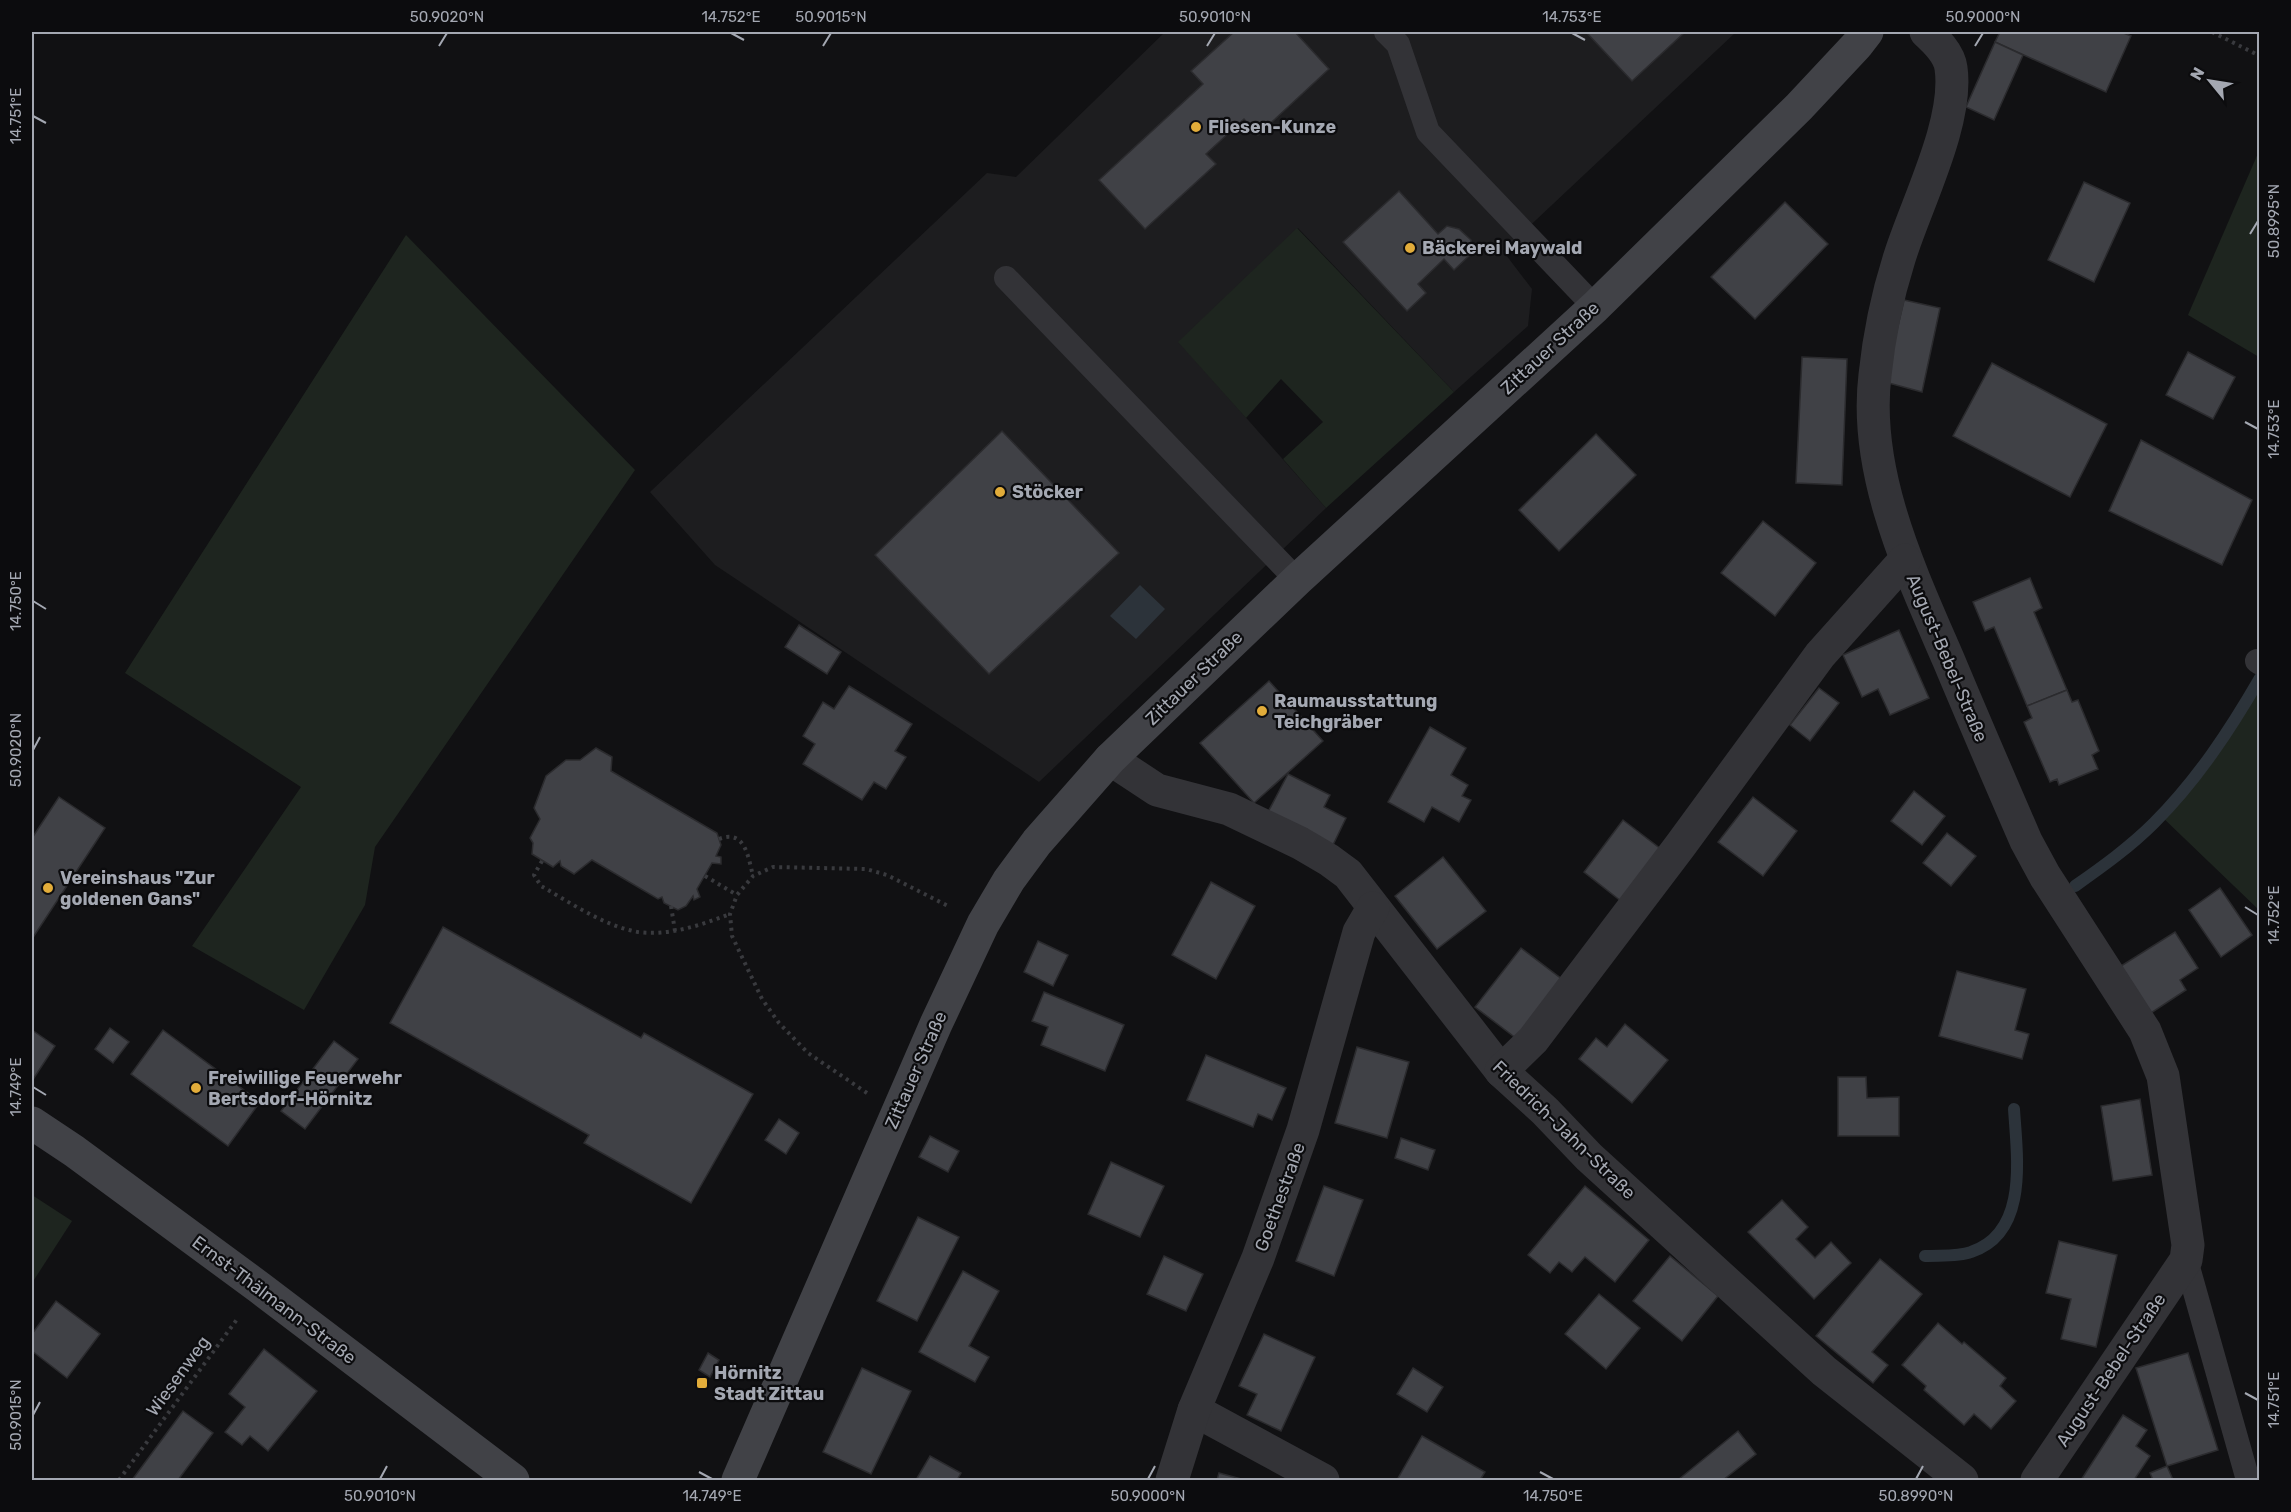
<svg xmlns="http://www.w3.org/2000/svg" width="2291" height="1512" font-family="Rubik,sans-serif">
	<rect width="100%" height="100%" fill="#111113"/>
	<polygon fill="#1d1d1f" points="1165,32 1734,32 1735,33 1503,251 1532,289 1528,326 1454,392 1298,228 1179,342 1326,508 1039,782 715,565 650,492 987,173 1016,177"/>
	<g fill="#1e251f">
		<polygon points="2259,151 2259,357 2188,315"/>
		<polygon points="1297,228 1454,392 1326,508 1283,459 1323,422 1281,379 1246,418 1178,342"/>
		<polygon points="406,235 635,470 375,847 365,905 304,1010 192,946 301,787 125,673"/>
		<polygon points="2259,671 2259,910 2159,814 2210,751"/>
		<polygon points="32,1195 72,1221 32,1283"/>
	</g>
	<polygon fill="#2c333a" points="1140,585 1165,609 1136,639 1110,616"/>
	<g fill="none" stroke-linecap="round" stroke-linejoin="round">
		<g stroke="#2c333a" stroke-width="12">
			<path d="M2075,886C2102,867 2130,847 2154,823C2197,780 2230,730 2260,678"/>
			<path d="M1925,1256C1939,1255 1958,1257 1971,1252C2029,1233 2017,1157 2014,1109"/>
		</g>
	</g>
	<g fill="#404146" stroke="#2b2b2e" stroke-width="1.5">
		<polygon points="1234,32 1295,32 1329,69 1258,135 1244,119 1206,154 1216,164 1145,229 1099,180 1203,84 1191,71"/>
		<polygon points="1586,32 1685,32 1632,81"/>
		<polygon points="2000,32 2121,32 2131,36 2106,92 1995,42"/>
		<polygon points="1995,42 2023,55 1994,120 1966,107"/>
		<polygon points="2084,182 2130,203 2094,282 2048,260"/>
		<polygon points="1399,191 1438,234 1447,226 1459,229 1471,240 1472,253 1454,270 1444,259 1418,284 1426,293 1407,311 1343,242"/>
		<polygon points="1785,202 1828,244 1755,319 1711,277"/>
		<polygon points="1904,300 1940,308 1922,392 1885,382"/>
		<polygon points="2188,352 2235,377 2213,419 2166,395"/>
		<polygon points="1802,357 1847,359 1842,485 1796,483"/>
		<polygon points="1992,363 2107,424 2070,497 1953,436"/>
		<polygon points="1002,431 1119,553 989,674 875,555"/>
		<polygon points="1596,434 1636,475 1559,551 1519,510"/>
		<polygon points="2141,440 2252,500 2222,565 2109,511"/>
		<polygon points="1763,521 1816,563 1775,616 1721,573"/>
		<polygon points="2030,578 2042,608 2034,612 2067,690 2027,706 1994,627 1985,631 1973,602"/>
		<polygon points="799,625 841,652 827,674 785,647"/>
		<polygon points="1899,630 1929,698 1890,715 1878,689 1862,697 1843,655"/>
		<polygon points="1269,681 1323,741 1254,803 1200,743"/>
		<polygon points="849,686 912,724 895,751 906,757 886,789 874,782 862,800 803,764 815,744 803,736 823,702 834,709"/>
		<polygon points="1819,688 1839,703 1810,741 1790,725"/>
		<polygon points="2067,690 2072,702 2078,700 2099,751 2092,755 2098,769 2059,785 2057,779 2050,782 2024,722 2032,718 2027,706"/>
		<polygon points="1430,727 1466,748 1451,775 1468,785 1462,796 1471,800 1459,822 1432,807 1424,822 1388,802"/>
		<polygon points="596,748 612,757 611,771 717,833 721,845 716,856 721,857 721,864 712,863 697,889 700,897 694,900 693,896 686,906 678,910 664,903 662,897 658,899 592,860 574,874 561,866 560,861 553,867 532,854 533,843 530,838 540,819 534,808 546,776 566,760 580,760"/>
		<polygon points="1288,774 1330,795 1324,807 1346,818 1332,847 1267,814"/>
		<polygon points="1914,791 1945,816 1922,845 1891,821"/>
		<polygon points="59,797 105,828 32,939 32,838"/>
		<polygon points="1753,797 1797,831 1763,876 1718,842"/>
		<polygon points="1623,820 1666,853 1626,905 1584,872"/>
		<polygon points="1947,833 1976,856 1951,886 1923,863"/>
		<polygon points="1443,857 1486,911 1437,949 1395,896"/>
		<polygon points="1211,882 1255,906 1216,979 1172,955"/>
		<polygon points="2220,888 2252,935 2221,957 2189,910"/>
		<polygon points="443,927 641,1038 644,1033 753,1094 691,1203 584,1143 589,1135 390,1023"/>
		<polygon points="2175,932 2198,968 2180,980 2186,990 2151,1013 2121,966"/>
		<polygon points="1038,941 1068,955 1053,986 1024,972"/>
		<polygon points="1521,948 1567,983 1521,1042 1475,1007"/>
		<polygon points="1957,971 2026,989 2015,1030 2029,1034 2022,1059 1939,1036"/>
		<polygon points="1044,992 1124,1025 1105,1071 1041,1045 1048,1027 1032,1021"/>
		<polygon points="1625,1024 1668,1060 1632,1103 1579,1059 1596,1038 1607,1047"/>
		<polygon points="110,1028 129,1042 113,1063 95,1049"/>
		<polygon points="32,1030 55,1046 32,1081"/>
		<polygon points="163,1030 260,1102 228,1146 131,1074"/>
		<polygon points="334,1041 358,1059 305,1129 281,1111"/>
		<polygon points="1357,1047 1409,1062 1387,1138 1335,1123"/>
		<polygon points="1206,1055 1286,1088 1272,1120 1258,1114 1253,1127 1187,1100"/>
		<polygon points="1838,1077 1866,1077 1867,1098 1899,1097 1899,1136 1838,1136"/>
		<polygon points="2140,1099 2152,1175 2113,1181 2101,1106"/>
		<polygon points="779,1119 799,1133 786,1154 765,1140"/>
		<polygon points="930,1136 959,1151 948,1172 919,1157"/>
		<polygon points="1401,1138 1435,1150 1428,1170 1395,1158"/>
		<polygon points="1111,1162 1164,1186 1140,1237 1088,1214"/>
		<polygon points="1324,1186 1363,1200 1334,1276 1296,1261"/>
		<polygon points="1585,1186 1649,1240 1615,1282 1585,1257 1572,1272 1559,1262 1550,1273 1528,1255"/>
		<polygon points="1782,1200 1808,1227 1796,1239 1815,1258 1831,1242 1851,1263 1814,1299 1748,1232"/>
		<polygon points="918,1217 959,1237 917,1321 877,1301"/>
		<polygon points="2059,1241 2117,1255 2096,1347 2061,1339 2071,1299 2046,1293"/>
		<polygon points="1164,1256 1203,1274 1186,1311 1147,1294"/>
		<polygon points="1670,1256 1718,1296 1682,1341 1633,1301"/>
		<polygon points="1880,1259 1922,1294 1872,1352 1888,1365 1873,1383 1816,1336"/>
		<polygon points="963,1271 999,1291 969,1346 989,1357 975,1382 919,1352"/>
		<polygon points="1599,1294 1640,1328 1606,1369 1565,1334"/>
		<polygon points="56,1301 100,1334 67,1378 32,1351 32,1334"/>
		<polygon points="1938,1323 1962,1344 1964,1342 2006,1378 2000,1386 2016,1401 1991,1429 1974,1414 1964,1425 1924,1390 1926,1386 1902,1365"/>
		<polygon points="1264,1334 1315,1357 1281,1431 1247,1415 1257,1394 1239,1386"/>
		<polygon points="264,1349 317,1391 268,1451 250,1436 242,1445 225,1432 245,1407 229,1394"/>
		<polygon points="708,1353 719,1360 710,1377 699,1370"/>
		<polygon points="2188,1353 2218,1450 2167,1466 2136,1368"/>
		<polygon points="862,1368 911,1391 871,1474 823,1452"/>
		<polygon points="1413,1368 1443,1387 1427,1412 1397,1394"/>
		<polygon points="183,1411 213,1433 178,1480 132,1480"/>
		<polygon points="2123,1415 2147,1430 2136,1446 2150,1456 2134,1480 2081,1480"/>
		<polygon points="1738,1431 1756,1454 1723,1480 1678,1480"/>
		<polygon points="1422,1436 1485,1472 1480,1480 1397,1480"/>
		<polygon points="930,1456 961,1473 957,1480 916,1480"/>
		<polygon points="2167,1466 2173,1480 2153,1480 2150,1473"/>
		<polygon points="1219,1473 1245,1480 1217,1480"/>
	</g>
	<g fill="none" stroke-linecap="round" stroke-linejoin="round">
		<g stroke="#393a3e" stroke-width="4" stroke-dasharray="3 4.5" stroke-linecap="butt">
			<polyline points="2212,32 2260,56"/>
			<path d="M719,839C745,829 748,856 753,876"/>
			<path d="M542,861L534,875L541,886C571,903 604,926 638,932C670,936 701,925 730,914"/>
			<polyline points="705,876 737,895"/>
			<polyline points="671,906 675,931"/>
			<polyline points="867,1093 808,1053 779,1023 762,999 732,936 730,914 737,895 753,876 773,867 866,869 887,875 950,907"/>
			<polyline points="119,1480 238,1318"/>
		</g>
		<g stroke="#333337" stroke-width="24">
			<polyline points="1386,32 1398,44 1428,132 1595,307"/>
			<polyline points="1006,278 1297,580"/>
			<polyline points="2257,661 2260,663"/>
			<polyline points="2186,1260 2248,1480"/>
		</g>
		<g stroke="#333337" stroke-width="33">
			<path d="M1926,32C1936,41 1949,53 1951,68C1959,123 1915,206 1899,259C1887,297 1879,336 1875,375C1863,473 1911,573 1949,661C1974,721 2000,781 2026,841L2045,876L2145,1031L2163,1076L2188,1245L2186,1260L2037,1480"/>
			<polyline points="1110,759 1157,790 1229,809 1300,843 1329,860 1348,874 1501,1071 1545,1111 1589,1157 1824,1371 1962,1480"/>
			<polyline points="1501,1071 1533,1040 1680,846 1820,655 1905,560"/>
			<polyline points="1194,1410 1323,1480"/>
			<polyline points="1172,1480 1194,1410 1258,1258 1303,1130 1359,932 1373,908"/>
		</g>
		<g stroke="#414247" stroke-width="33">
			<polyline points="32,1123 74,1151 260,1288 513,1480"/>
			<polyline points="738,1480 936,1024 983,924 1009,880 1037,842 1110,759 1297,580 1595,307 1799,107 1857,45 1867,32"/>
		</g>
	</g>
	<path fill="none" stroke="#a4a8b2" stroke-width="2" d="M731,33L744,40M1572,33L1585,40M439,46L447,33M823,46L831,33M1207,46L1215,33M1975,46L1983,33M33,116L46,123M2250,234L2258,221M2245,422L2258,429M33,601L46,609M33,750L40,737M2245,907L2258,915M33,1087L46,1095M2245,1393L2258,1400M33,1415L40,1402M699,1472L712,1479M1540,1472L1553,1479M380,1479L387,1466M1148,1479L1155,1466M1916,1479L1923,1466"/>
	<g fill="#e2ac3a" stroke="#0c0c0e" stroke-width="2">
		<circle cx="1196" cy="127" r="6"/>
		<circle cx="1410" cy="248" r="6"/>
		<circle cx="1000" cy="492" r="6"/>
		<circle cx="1262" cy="711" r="6"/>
		<circle cx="48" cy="888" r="6"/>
		<circle cx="196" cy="1088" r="6"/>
		<rect x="696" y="1377" width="12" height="12" rx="3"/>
	</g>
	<g text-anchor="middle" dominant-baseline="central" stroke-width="4.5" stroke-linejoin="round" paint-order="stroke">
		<g font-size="18" font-weight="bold" fill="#a4a8b2" stroke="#0c0c0e" text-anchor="start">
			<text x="1208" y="127">Fliesen-Kunze</text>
			<text x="1422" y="248">Bäckerei Maywald</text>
			<text x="1012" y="492">Stöcker</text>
			<text x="1274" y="701">Raumausstattung<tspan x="1274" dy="21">Teichgräber</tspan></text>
			<text x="60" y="878">Vereinshaus "Zur<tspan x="60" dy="21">goldenen Gans"</tspan></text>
			<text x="208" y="1078">Freiwillige Feuerwehr<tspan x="208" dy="21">Bertsdorf-Hörnitz</tspan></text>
			<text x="714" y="1373">Hörnitz<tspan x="714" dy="21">Stadt Zittau</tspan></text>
		</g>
		<g font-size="18" fill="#a4a8b2" stroke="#0c0c0e">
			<text transform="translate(1550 348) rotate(-43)">Zittauer Straße</text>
			<text transform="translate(1947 658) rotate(67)">August-Bebel-Straße</text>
			<text transform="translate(1194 678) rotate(-44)">Zittauer Straße</text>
			<text transform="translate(916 1070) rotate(-66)">Zittauer Straße</text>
			<text transform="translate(1564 1130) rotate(44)">Friedrich-Jahn-Straße</text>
			<text transform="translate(1280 1197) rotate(-70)">Goethestraße</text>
			<text transform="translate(274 1300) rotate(37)">Ernst-Thälmann-Straße</text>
			<text transform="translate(2111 1370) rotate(-56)">August-Bebel-Straße</text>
			<text transform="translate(178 1376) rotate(-54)">Wiesenweg</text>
		</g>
	</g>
	<rect width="2291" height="1512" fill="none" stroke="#0c0c0e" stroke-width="66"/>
	<g transform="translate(2210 81) rotate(300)" stroke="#0c0c0e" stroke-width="4.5" paint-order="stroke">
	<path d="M0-4.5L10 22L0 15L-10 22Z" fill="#a4a8b2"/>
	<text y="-9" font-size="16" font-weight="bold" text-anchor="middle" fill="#a4a8b2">N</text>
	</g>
	<rect x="33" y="33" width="2225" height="1446" fill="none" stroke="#a4a8b2" stroke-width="2"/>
	<g font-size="15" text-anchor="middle" fill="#a4a8b2">
		<text x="447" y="22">50.9020°N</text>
		<text x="731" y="22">14.752°E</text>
		<text x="831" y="22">50.9015°N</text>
		<text x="1215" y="22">50.9010°N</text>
		<text x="1572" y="22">14.753°E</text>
		<text x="1983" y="22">50.9000°N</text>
		<text transform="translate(16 116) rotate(-90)" y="5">14.751°E</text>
		<text transform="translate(2274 221) rotate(-90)" y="5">50.8995°N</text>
		<text transform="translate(2274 429) rotate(-90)" y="5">14.753°E</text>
		<text transform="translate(16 601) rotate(-90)" y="5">14.750°E</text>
		<text transform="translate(16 750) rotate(-90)" y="5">50.9020°N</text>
		<text transform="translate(2274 915) rotate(-90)" y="5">14.752°E</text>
		<text transform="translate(16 1087) rotate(-90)" y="5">14.749°E</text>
		<text transform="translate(2274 1400) rotate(-90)" y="5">14.751°E</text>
		<text transform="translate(16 1415) rotate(-90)" y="5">50.9015°N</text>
		<text x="380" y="1501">50.9010°N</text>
		<text x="712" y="1501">14.749°E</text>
		<text x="1148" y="1501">50.9000°N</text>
		<text x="1553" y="1501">14.750°E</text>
		<text x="1916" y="1501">50.8990°N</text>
	</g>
</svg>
